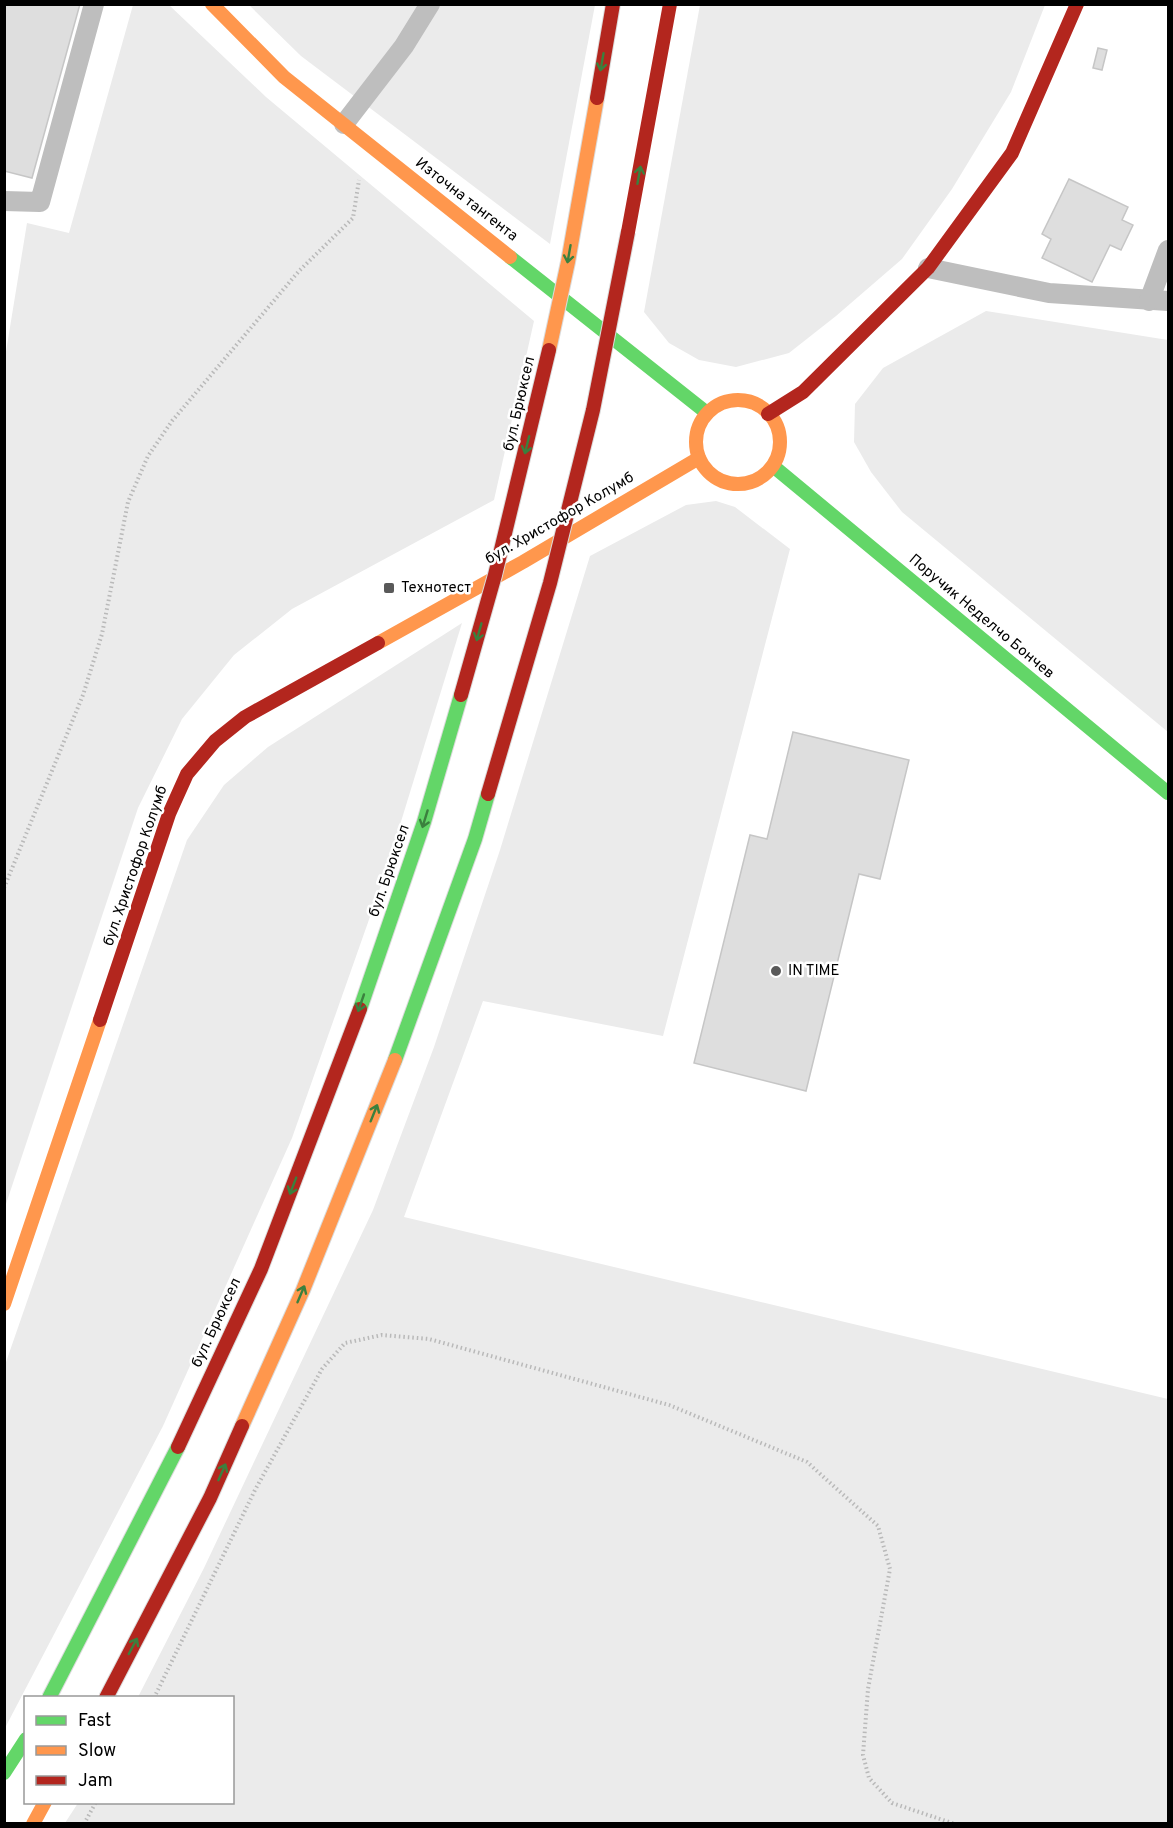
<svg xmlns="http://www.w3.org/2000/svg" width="1173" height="1828" font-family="Overpass,sans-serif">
	<rect width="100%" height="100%" fill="#fff"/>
	<g fill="#ebebeb">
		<polygon points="133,5 169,5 266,97 534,321 494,500 292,609 234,655 182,719 138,808 5,1207 4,364 27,223 69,233"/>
		<polygon points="249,5 595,5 550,244 301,56"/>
		<polygon points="700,5 1045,5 1011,92 952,189 902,259 836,316 789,353 736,367 699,360 669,343 644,312"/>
		<polygon points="986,311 1168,340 1168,732 902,512 871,472 854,442 855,404 883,368"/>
		<polygon points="716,501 735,507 790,549 663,1036 483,1001 404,1217 1168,1399 1168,1823 65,1823 78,1803 232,1802 232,1698 138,1697 204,1568 373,1210 434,1047 500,850 590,556 686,505"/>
		<polygon points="462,623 384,877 292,1138 163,1426 5,1728 5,1365 187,840 224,785 268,747"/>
	</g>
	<g fill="#dedede" stroke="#c6c6c6" stroke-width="1.5">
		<polygon points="4,4 80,4 32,178 4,171"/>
		<polygon points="1098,48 1107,50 1102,70 1093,68"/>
		<polygon points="1069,179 1128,207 1122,220 1133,225 1121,250 1110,245 1092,282 1042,258 1051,239 1042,234"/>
		<polygon points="793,732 909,760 880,879 859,874 806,1091 694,1063 750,835 767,839"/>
	</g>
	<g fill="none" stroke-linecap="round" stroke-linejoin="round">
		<g stroke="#b9b9b9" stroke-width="4" stroke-dasharray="1.5 3" stroke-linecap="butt">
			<polyline points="4,888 83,695 102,634 128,502 148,456 172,421 299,271 353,218 359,180"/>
			<polyline points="154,1698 255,1490 322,1369 345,1343 382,1335 429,1339 669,1405 807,1462 878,1526 890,1569 868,1689 863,1755 869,1778 892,1803 955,1824"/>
			<polyline points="84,1824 96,1802"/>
		</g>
		<g stroke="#bebebe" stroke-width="20">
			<polyline points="344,124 404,46 430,4"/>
			<polyline points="4,201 40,202 94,4"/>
			<polyline points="928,268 1049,293 1168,301"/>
			<polyline points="1149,301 1168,250"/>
		</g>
		<g stroke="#63d668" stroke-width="14">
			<polyline points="510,257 707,413"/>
			<polyline points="773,466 1168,793"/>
			<polyline points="4,1773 26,1739"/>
		</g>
		<g stroke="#ff974d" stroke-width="14">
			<polyline points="212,4 284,77 510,257"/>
			<circle cx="738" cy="442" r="42"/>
			<polyline points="378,643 523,562 699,458"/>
			<polyline points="4,1304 100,1020"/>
			<polyline points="33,1824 45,1802"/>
		</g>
		<g stroke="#b3261e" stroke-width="14">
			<polyline points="628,232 670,4"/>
			<polyline points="768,414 803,392 928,268 1012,153 1077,4"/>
			<polyline points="100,1020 169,814 187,774 215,741 245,717 378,643"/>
		</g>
		<g stroke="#dbdbdb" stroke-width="16" stroke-linecap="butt">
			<g id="fast-bridge">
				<polyline points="360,1009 424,822 461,695"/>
				<polyline points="395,1060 475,839 488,794"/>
				<polyline points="49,1698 178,1447"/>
			</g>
		</g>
		<g stroke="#dbdbdb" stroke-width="16" stroke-linecap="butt">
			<g id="slow-bridge">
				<polyline points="549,350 568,262 597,98"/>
				<polyline points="242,1426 303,1290 395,1060"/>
			</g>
		</g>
		<g stroke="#dbdbdb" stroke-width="16" stroke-linecap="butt">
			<g id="jam-bridge">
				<polyline points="597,98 613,4"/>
				<polyline points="461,695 495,575 549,350"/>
				<polyline points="488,794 550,583 593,410 628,232"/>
				<polyline points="178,1447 261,1269 360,1009"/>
				<polyline points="106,1698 210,1498 242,1426"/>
			</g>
		</g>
		<use href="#fast-bridge" stroke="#63d668" stroke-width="14"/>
		<use href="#slow-bridge" stroke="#ff974d" stroke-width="14"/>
		<use href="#jam-bridge" stroke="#b3261e" stroke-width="14"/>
	</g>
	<defs><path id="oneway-shaft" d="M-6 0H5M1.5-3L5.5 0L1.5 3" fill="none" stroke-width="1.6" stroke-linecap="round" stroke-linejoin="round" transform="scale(1.5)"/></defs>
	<g stroke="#3b803e">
		<use href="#oneway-shaft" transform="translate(602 62) rotate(100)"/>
		<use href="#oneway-shaft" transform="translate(639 175) rotate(-80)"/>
		<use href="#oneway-shaft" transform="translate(569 254) rotate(100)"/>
		<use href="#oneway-shaft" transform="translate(527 445) rotate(104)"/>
		<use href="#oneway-shaft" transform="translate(479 632) rotate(106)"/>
		<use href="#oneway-shaft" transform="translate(425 819) rotate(107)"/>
		<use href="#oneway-shaft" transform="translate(361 1003) rotate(109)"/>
		<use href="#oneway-shaft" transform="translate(374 1113) rotate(-68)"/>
		<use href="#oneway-shaft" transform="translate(293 1186) rotate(111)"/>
		<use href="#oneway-shaft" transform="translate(301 1294) rotate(-67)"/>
		<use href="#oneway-shaft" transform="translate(222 1472) rotate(-66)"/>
		<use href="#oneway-shaft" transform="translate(133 1646) rotate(-62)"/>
	</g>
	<g fill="#595959" stroke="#fff" stroke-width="2">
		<rect x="383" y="582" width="12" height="12" rx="3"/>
		<circle cx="776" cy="971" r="6"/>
	</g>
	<g text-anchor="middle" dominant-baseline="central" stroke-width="5" stroke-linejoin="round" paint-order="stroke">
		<g font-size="15" fill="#000" stroke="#fff">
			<text transform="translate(466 200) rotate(38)">Източна тангента</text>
			<text transform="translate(520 404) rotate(-77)">бул. Брюксел</text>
			<text transform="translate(560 519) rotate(-30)">бул. Христофор Колумб</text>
			<text transform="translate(981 617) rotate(40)">Поручик Неделчо Бончев</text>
			<text transform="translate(136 866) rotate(-71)">бул. Христофор Колумб</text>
			<text transform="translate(390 871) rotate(-71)">бул. Брюксел</text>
			<text transform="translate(217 1323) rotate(-65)">бул. Брюксел</text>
		</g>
		<g font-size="15" fill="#000" stroke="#fff" text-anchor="start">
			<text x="401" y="588">Технотест</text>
			<text x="788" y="971">IN TIME</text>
		</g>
	</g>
	<rect width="1173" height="1828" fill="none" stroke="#000000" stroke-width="12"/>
	<rect x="24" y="1696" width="210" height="108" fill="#ffffff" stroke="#999999" stroke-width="1.5"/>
	<rect x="36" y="1716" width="30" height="9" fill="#63d668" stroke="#999999" stroke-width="1.5"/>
	<text x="78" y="1726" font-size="18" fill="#000000">Fast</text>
	<rect x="36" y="1746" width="30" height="9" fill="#ff974d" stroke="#999999" stroke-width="1.5"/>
	<text x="78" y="1756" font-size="18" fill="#000000">Slow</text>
	<rect x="36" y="1776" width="30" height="9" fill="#b3261e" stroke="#999999" stroke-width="1.5"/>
	<text x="78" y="1786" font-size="18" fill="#000000">Jam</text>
</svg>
